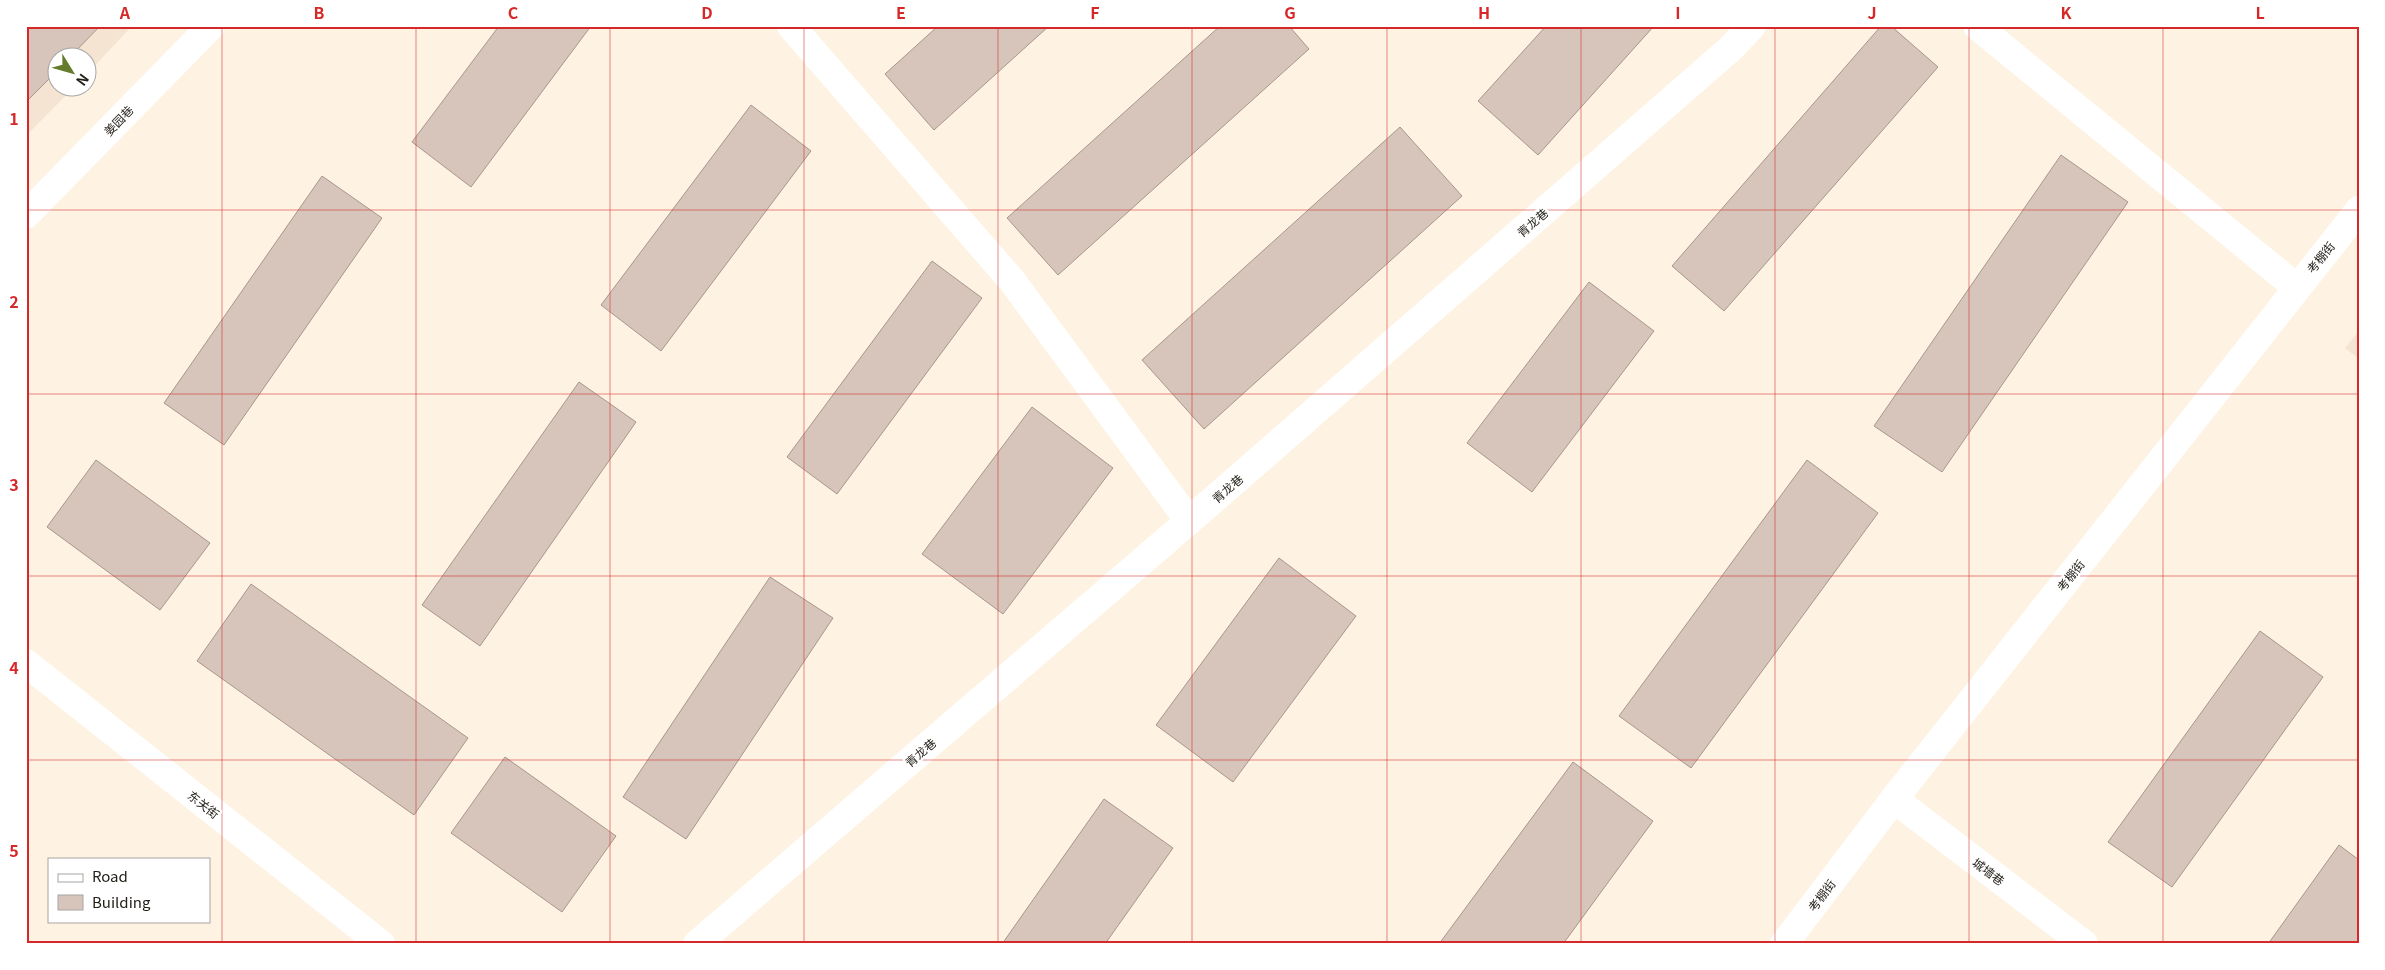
<svg xmlns="http://www.w3.org/2000/svg" width="2385" height="970" font-family="Georgia,'Noto Sans SC',serif">
	<rect width="100%" height="100%" fill="#fef3e2"/>
	<g fill="#f4e4d1">
		<polygon points="26,26 132,26 88,73 88,58 58,58 58,88 73,88 26,136"/>
		<polygon points="2359,331 2359,359 2345,348"/>
	</g>
	<g fill="#d7c4ba" stroke="#a8968c">
		<polygon points="26,26 100,26 69,58 58,58 58,70 26,102"/>
		<polygon points="499,26 591,26 471,187 412,142"/>
		<polygon points="938,26 1049,26 934,130 885,74"/>
		<polygon points="1220,26 1289,26 1309,49 1058,275 1007,218"/>
		<polygon points="1546,26 1654,26 1538,155 1478,101"/>
		<polygon points="1881,26 1891,26 1938,67 1724,311 1672,266"/>
		<polygon points="751,105 811,151 661,351 601,305"/>
		<polygon points="1400,127 1462,196 1204,429 1142,360"/>
		<polygon points="2061,155 2128,202 1942,472 1874,426"/>
		<polygon points="322,176 382,218 224,445 164,403"/>
		<polygon points="932,261 982,298 837,494 787,457"/>
		<polygon points="1589,282 1654,331 1532,492 1467,443"/>
		<polygon points="579,382 636,422 480,646 422,605"/>
		<polygon points="1032,407 1113,468 1003,614 922,554"/>
		<polygon points="96,460 210,543 160,610 47,527"/>
		<polygon points="1807,460 1878,513 1691,768 1619,716"/>
		<polygon points="1279,558 1356,616 1233,782 1156,725"/>
		<polygon points="770,577 833,618 686,839 623,797"/>
		<polygon points="251,584 468,738 414,815 197,661"/>
		<polygon points="2260,631 2323,677 2172,887 2108,842"/>
		<polygon points="505,757 616,836 562,912 451,833"/>
		<polygon points="1573,762 1653,821 1563,944 1439,944"/>
		<polygon points="1104,799 1173,848 1105,944 1002,944"/>
		<polygon points="2339,845 2359,860 2359,944 2268,944"/>
	</g>
	<g fill="none" stroke-linecap="round" stroke-linejoin="round">
		<g stroke="#fff" stroke-width="28">
			<polyline points="791,26 1013,282 1189,521"/>
			<polyline points="1977,26 2296,287"/>
			<polyline points="26,215 211,26"/>
			<polyline points="26,663 381,944"/>
			<polyline points="1894,799 2084,944"/>
			<polyline points="697,944 1189,521 1730,49 1752,26"/>
			<polyline points="1784,944 1894,799 2359,210"/>
		</g>
	</g>
	<path fill="none" stroke="#d62828" stroke-width="1" stroke-opacity="0.55" d="M222,26V944M416,26V944M610,26V944M804,26V944M998,26V944M1192,26V944M1387,26V944M1581,26V944M1775,26V944M1969,26V944M2163,26V944M26,210H2359M26,394H2359M26,576H2359M26,760H2359"/>
	<g text-anchor="middle" dominant-baseline="central" stroke-width="4.5" stroke-linejoin="round" paint-order="stroke">
		<g font-size="12" fill="#221e18" stroke="#fff">
			<text transform="translate(118 120) rotate(-46)">姜园巷</text>
			<text transform="translate(1532 222) rotate(-41)">青龙巷</text>
			<text transform="translate(2320 257) rotate(-51)">考棚街</text>
			<text transform="translate(1227 488) rotate(-41)">青龙巷</text>
			<text transform="translate(2070 575) rotate(-52)">考棚街</text>
			<text transform="translate(920 752) rotate(-41)">青龙巷</text>
			<text transform="translate(204 804) rotate(38)">东关街</text>
			<text transform="translate(1989 871) rotate(37)">城墙巷</text>
			<text transform="translate(1821 895) rotate(-53)">考棚街</text>
		</g>
	</g>
	<rect width="2385" height="970" fill="none" stroke="#ffffff" stroke-width="55"/>
	<rect x="48" y="858" width="162" height="65" fill="#ffffff" stroke="#a7a5a3"/>
	<rect x="58" y="874" width="25" height="8" fill="#ffffff" stroke="#a7a5a3"/>
	<text x="92" y="882" font-size="15" fill="#221e18">Road</text>
	<rect x="58" y="895" width="25" height="15" fill="#d7c4ba" stroke="#a7a5a3"/>
	<text x="92" y="908" font-size="15" fill="#221e18">Building</text>
	<g transform="translate(72 72) rotate(127)"><circle r="24" fill="#ffffff" stroke="#a7a5a3"/>
	<path d="M0-4L9 19L0 12L-9 19Z" fill="#647b2c"/>
	<text y="-8" font-size="14" font-weight="bold" text-anchor="middle" fill="#221e18">N</text>
	</g>
	<rect x="28" y="28" width="2330" height="914" fill="none" stroke="#d62828" stroke-width="2"/>
	<g font-size="16" text-anchor="middle" font-weight="bold" fill="#d62828">
		<text x="125" y="19">A</text>
		<text x="319" y="19">B</text>
		<text x="513" y="19">C</text>
		<text x="707" y="19">D</text>
		<text x="901" y="19">E</text>
		<text x="1095" y="19">F</text>
		<text x="1290" y="19">G</text>
		<text x="1484" y="19">H</text>
		<text x="1678" y="19">I</text>
		<text x="1872" y="19">J</text>
		<text x="2066" y="19">K</text>
		<text x="2260" y="19">L</text>
		<text x="14" y="125">1</text>
		<text x="14" y="308">2</text>
		<text x="14" y="491">3</text>
		<text x="14" y="674">4</text>
		<text x="14" y="857">5</text>
	</g>
</svg>
